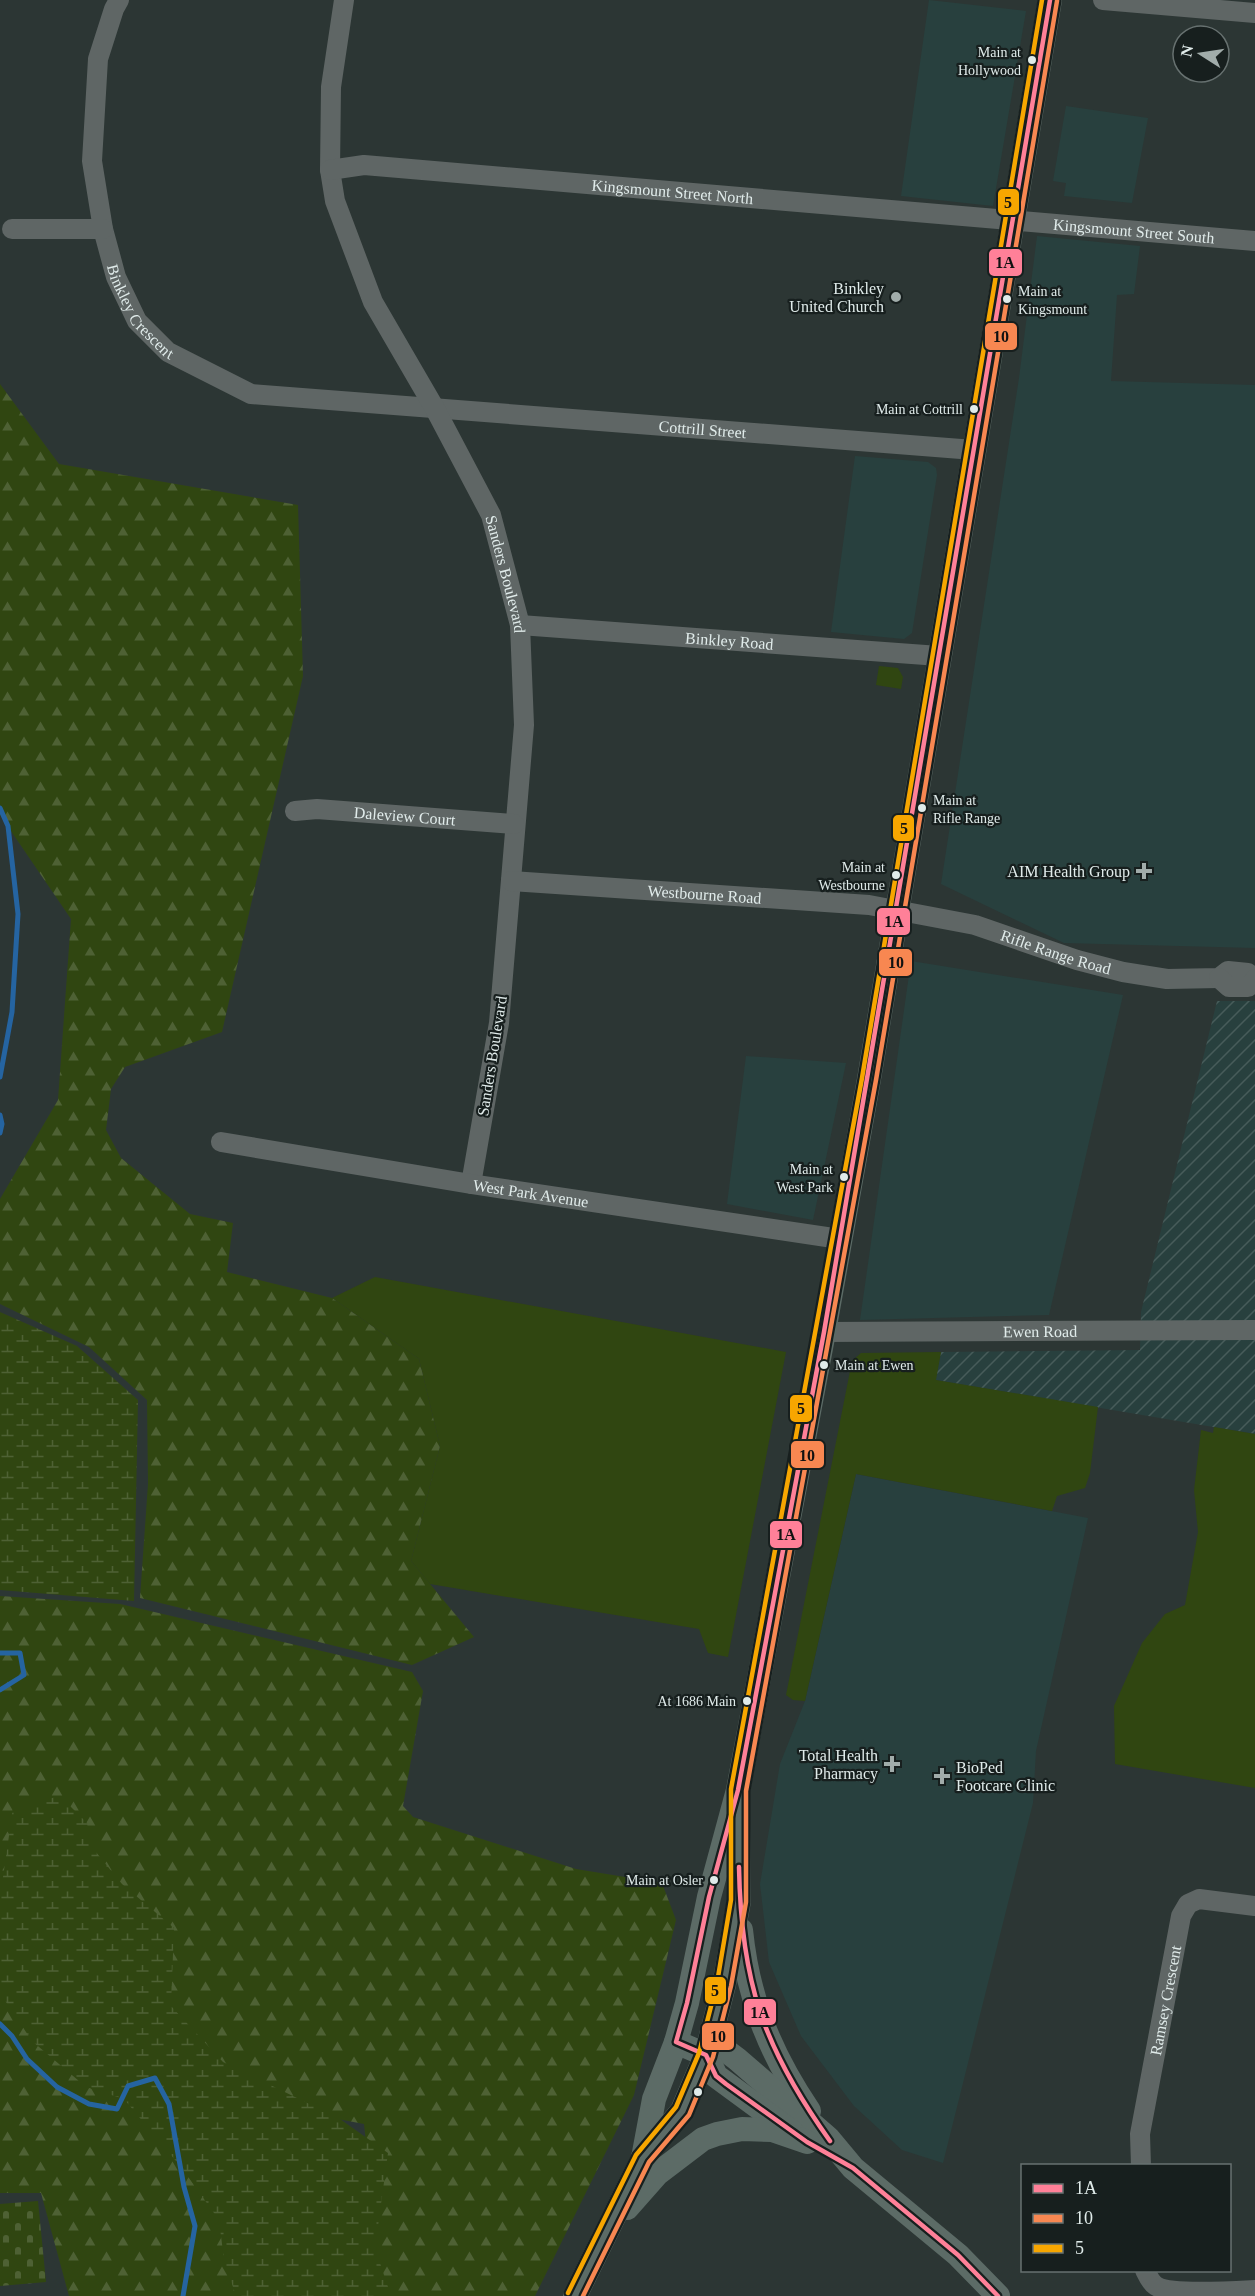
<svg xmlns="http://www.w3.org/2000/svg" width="1255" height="2296" font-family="'Times New Roman',serif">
	<defs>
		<pattern id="industrial-furrows" width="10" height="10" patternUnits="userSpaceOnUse" patternTransform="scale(1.5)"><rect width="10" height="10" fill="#28403e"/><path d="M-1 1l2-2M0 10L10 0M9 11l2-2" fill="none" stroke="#475c5a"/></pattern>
		<pattern id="forest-firs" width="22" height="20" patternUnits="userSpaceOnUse" patternTransform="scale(1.5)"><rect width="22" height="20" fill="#304611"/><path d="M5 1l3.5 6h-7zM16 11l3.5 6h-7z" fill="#4e6134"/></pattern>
		<pattern id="wetland-marsh" width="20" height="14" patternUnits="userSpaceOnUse" patternTransform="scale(1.5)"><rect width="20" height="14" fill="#304611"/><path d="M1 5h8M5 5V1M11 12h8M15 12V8" fill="none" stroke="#4e6134"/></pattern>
		<pattern id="cemetery-stones" width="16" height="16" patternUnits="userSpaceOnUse" patternTransform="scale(1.5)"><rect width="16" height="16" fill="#304611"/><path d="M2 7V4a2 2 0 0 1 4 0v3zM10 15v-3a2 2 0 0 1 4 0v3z" fill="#4e6134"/></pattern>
	</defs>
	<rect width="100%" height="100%" fill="#2c3634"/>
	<g fill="#28403e">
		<polygon points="929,0 1026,11 993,206 901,196"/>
		<polygon points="1066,106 1148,118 1132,203 1064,196 1066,183 1053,181"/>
		<polygon points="1037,236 1140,246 1134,294 1117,295 1111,381 1255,385 1255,948 1064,943 941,884 1019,378"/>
		<polygon points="855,456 928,462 936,468 937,475 912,633 904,639 831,632"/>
		<polygon points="911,961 1123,995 1049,1315 860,1320"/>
		<polygon points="746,1056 846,1063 813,1220 727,1204"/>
		<polygon points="856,1474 1088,1518 1036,1751 1033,1803 943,2163 902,2150 854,2106 801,2036 769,1962 760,1884 780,1764 805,1701"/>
	</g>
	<polygon fill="url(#industrial-furrows)" points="1217,1001 1255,1001 1255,1434 935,1380 941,1352 1140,1350 1141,1312"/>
	<g fill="#304611">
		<polygon points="879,666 898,668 903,677 901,689 876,685"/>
		<polygon points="375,1277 786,1352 728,1657 708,1653 699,1629 430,1584 411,1561 440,1446 419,1359 332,1298"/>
		<polygon points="941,1352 936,1380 1098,1407 1090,1473 1085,1488 1057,1496 1052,1511 856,1474 805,1701 793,1700 786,1695 852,1361 861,1353"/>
		<polygon points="1214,1427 1255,1434 1255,1788 1115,1764 1114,1706 1142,1643 1165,1614 1185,1605 1198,1532 1194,1490 1201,1430 1213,1433"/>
	</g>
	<g fill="url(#forest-firs)">
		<polygon points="0,384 59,464 298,505 303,676 222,1032 125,1067 111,1089 106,1130 121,1158 190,1214 233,1223 227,1272 332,1298 419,1359 440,1446 411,1561 474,1637 412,1665 140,1598 148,1484 147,1400 89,1347 0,1304 0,1199 58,1100 71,919 0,815"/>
		<polygon points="0,1596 120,1604 412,1672 423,1691 403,1806 413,1817 576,1869 662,1883 676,1920 634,2095 535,2296 388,2296 364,2264 370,2179 364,2124 205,2094 241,2296 69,2296 41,2193 0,2193"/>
	</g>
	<g fill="url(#wetland-marsh)">
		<polygon points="0,1312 77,1346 138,1400 134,1601 0,1590"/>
		<polygon points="60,1796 87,1823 91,1846 122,1884 174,1928 171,2006 223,2062 340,2119 388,2153 375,2248 391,2296 236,2296 224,2260 219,2220 181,2167 124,2099 86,2087 32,2041 0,1993 0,1898 13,1808"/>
	</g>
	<polygon fill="url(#cemetery-stones)" points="38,2201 46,2282 0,2286 0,2204"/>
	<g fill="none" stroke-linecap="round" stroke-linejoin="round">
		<g stroke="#2564a1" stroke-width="5">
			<polyline points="0,808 8,826 18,914 12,1012 0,1077"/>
			<polyline points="0,1115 2,1124 0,1133"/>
			<polyline points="0,1653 20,1653 24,1675 0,1690"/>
			<polyline points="0,2024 12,2036 27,2059 57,2087 89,2104 117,2109 128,2086 155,2078 169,2104 184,2187 195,2226 183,2296"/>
		</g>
		<g stroke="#5f6665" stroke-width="20">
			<path id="s1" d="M119,0L114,9L98,59L92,161L103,229L116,277L137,321L168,352L251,394L974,450"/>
			<path id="s2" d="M344,0L331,87L330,170L335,201L373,302L434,407L491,515L520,625L524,725L499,1023L471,1184"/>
			<polyline points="1103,0 1255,13"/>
			<path id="s3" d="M330,170L364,165L1255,241"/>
			<polyline points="12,229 103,229"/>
			<path id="s4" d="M520,625L939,656"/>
			<path id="s5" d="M295,811L317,809L514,824"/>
			<path id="s6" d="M511,881L869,905L975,925L1077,960L1123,972L1167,979L1219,978L1228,971L1248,973L1255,979"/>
			<polyline points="1219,978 1229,987 1248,987 1255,979"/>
			<path id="s7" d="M221,1142L471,1184L840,1239"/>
			<path id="s8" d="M824,1332L1255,1330"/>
			<path id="s9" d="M1141,2166L1140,2134L1181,1916L1188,1904L1199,1899L1255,1906"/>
			<path d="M1145,2270C1148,2276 1150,2282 1156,2286C1170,2295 1235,2291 1255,2290"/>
		</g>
		<g stroke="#5c6b66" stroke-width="24">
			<path d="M741,1930C748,1999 770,2053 809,2111"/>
			<polyline points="676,2042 706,2055 725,2050 737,2059 828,2138 853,2168 958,2255 998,2296"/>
			<polyline points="706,2055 716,2076 792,2132"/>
			<polyline points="643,2157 682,2111 706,2055 724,1985 739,1901 738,1822"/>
			<polyline points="627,2208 657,2174 703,2139 717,2134 742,2129 772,2130 807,2142"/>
			<polyline points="575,2296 643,2158 654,2099 676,2042 687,2003 709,1897 738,1790 824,1332 869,1079 1050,0"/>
		</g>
		<g stroke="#171f1e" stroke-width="9">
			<g id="bus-1">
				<path d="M739,1867C741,1982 763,2047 830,2141"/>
				<polyline points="998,2296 958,2255 853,2168 807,2142 726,2084 716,2076 706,2055 676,2042 687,2003 709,1897 738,1790 824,1332 1050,0"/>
			</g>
		</g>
		<g stroke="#171f1e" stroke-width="9">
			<polyline id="bus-2" points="583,2296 649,2162 689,2115 713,2057 731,1986 746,1902 746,1791 876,1080 1057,1"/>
		</g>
		<g stroke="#171f1e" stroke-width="9">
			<polyline id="bus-3" points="568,2293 636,2155 676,2107 699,2053 717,1983 731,1900 731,1789 862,1078 1042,0"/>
		</g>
		<use href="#bus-1" stroke="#ff8098" stroke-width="4.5"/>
		<use href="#bus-2" stroke="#f88751" stroke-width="4.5"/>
		<use href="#bus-3" stroke="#f7a600" stroke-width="4.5"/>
	</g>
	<g fill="#e0ebea" stroke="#171f1e" stroke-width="2">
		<circle cx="1032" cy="60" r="5"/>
		<circle cx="1007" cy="299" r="5"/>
		<circle cx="974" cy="409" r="5"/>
		<circle cx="922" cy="808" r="5"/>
		<circle cx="896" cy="875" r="5"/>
		<circle cx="844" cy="1177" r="5"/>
		<circle cx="824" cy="1365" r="5"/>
		<circle cx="747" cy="1701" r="5"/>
		<circle cx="714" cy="1880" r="5"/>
		<circle cx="698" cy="2092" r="5"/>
	</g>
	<g fill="#a1acaa" stroke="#171f1e" stroke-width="2">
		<circle cx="896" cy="297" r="6"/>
		<path d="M1141 862h6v6h6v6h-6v6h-6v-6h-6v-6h6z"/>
		<path d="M889 1755h6v6h6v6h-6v6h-6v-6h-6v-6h6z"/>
		<path d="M939 1767h6v6h6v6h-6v6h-6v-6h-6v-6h6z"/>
	</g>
	<g text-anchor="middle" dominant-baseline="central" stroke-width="4.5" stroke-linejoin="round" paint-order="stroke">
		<g font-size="14" fill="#e0ebea" stroke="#171f1e" text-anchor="end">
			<text x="1021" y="52">Main at<tspan x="1021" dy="18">Hollywood</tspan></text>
			<text x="1018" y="291" text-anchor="start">Main at<tspan x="1018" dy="18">Kingsmount</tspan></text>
			<text x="963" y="409">Main at Cottrill</text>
			<text x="933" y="800" text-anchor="start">Main at<tspan x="933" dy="18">Rifle Range</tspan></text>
			<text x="885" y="867">Main at<tspan x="885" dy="18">Westbourne</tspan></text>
			<text x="833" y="1169">Main at<tspan x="833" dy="18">West Park</tspan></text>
			<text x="835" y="1365" text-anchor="start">Main at Ewen</text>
			<text x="736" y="1701">At 1686 Main</text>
			<text x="703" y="1880">Main at Osler</text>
		</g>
		<g font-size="16" fill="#e0ebea" stroke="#171f1e">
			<text stroke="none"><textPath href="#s3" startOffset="344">Kingsmount Street North</textPath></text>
			<text stroke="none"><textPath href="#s3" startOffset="807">Kingsmount Street South</textPath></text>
			<text stroke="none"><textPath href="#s1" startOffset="326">Binkley Crescent</textPath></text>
			<text stroke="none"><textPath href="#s1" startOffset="922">Cottrill Street</textPath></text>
			<text stroke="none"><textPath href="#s2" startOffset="615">Sanders Boulevard</textPath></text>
			<text stroke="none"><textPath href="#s4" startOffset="210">Binkley Road</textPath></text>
			<text stroke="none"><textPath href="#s5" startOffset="110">Daleview Court</textPath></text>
			<text stroke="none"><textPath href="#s6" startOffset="194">Westbourne Road</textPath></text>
			<text stroke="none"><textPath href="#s6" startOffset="552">Rifle Range Road</textPath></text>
			<text transform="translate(492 1056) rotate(-81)">Sanders Boulevard</text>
			<text stroke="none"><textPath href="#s7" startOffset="314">West Park Avenue</textPath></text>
			<text stroke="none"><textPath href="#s8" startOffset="216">Ewen Road</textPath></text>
			<text stroke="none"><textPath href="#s9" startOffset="168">Ramsey Crescent</textPath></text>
		</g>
		<g font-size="16" fill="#e0ebea" stroke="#171f1e" text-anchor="end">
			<text x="884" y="288">Binkley<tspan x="884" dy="18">United Church</tspan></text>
			<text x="1130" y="871">AIM Health Group</text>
			<text x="878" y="1755">Total Health<tspan x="878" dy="18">Pharmacy</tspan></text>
			<text x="956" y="1767" text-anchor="start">BioPed<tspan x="956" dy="18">Footcare Clinic</tspan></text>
		</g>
	</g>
	<g stroke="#171f1e" stroke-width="2">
		<rect x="997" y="188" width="23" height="28" rx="6" fill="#f7a600"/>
		<rect x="988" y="248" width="35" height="29" rx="6" fill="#ff8098"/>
		<rect x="984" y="322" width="34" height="29" rx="6" fill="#f88751"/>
		<rect x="892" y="814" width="23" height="28" rx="6" fill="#f7a600"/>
		<rect x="876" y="907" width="35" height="29" rx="6" fill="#ff8098"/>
		<rect x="878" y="948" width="35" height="29" rx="6" fill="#f88751"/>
		<rect x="789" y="1394" width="24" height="29" rx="6" fill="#f7a600"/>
		<rect x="790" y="1440" width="35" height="29" rx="6" fill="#f88751"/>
		<rect x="769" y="1520" width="34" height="29" rx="6" fill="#ff8098"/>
		<rect x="704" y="1976" width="23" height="29" rx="6" fill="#f7a600"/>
		<rect x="743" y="1998" width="34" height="28" rx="6" fill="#ff8098"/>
		<rect x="701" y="2022" width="34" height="29" rx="6" fill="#f88751"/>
	</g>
	<g font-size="16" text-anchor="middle" font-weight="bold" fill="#111">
		<text x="1008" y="208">5</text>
		<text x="1005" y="268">1A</text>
		<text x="1001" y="342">10</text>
		<text x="904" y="834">5</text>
		<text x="894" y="927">1A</text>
		<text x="896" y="968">10</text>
		<text x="801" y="1414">5</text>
		<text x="807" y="1461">10</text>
		<text x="786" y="1540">1A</text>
		<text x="715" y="1996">5</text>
		<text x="760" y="2018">1A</text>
		<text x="718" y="2042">10</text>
	</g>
	<rect x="1021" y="2164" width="210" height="108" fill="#171f1e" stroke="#677170" stroke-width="1.5"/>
	<rect x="1033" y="2184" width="30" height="9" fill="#ff8098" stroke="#677170" stroke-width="1.5"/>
	<text x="1075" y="2194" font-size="18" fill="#e0ebea">1A</text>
	<rect x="1033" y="2214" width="30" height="9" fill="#f88751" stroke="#677170" stroke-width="1.5"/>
	<text x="1075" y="2224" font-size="18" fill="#e0ebea">10</text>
	<rect x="1033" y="2244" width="30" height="9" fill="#f7a600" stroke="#677170" stroke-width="1.5"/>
	<text x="1075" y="2254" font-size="18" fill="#e0ebea">5</text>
	<g transform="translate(1201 54) rotate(282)"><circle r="28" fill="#171f1e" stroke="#677170" stroke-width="1.5"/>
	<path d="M0-4.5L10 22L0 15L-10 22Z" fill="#a1acaa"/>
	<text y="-9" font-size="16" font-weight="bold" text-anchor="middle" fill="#e0ebea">N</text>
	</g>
</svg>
